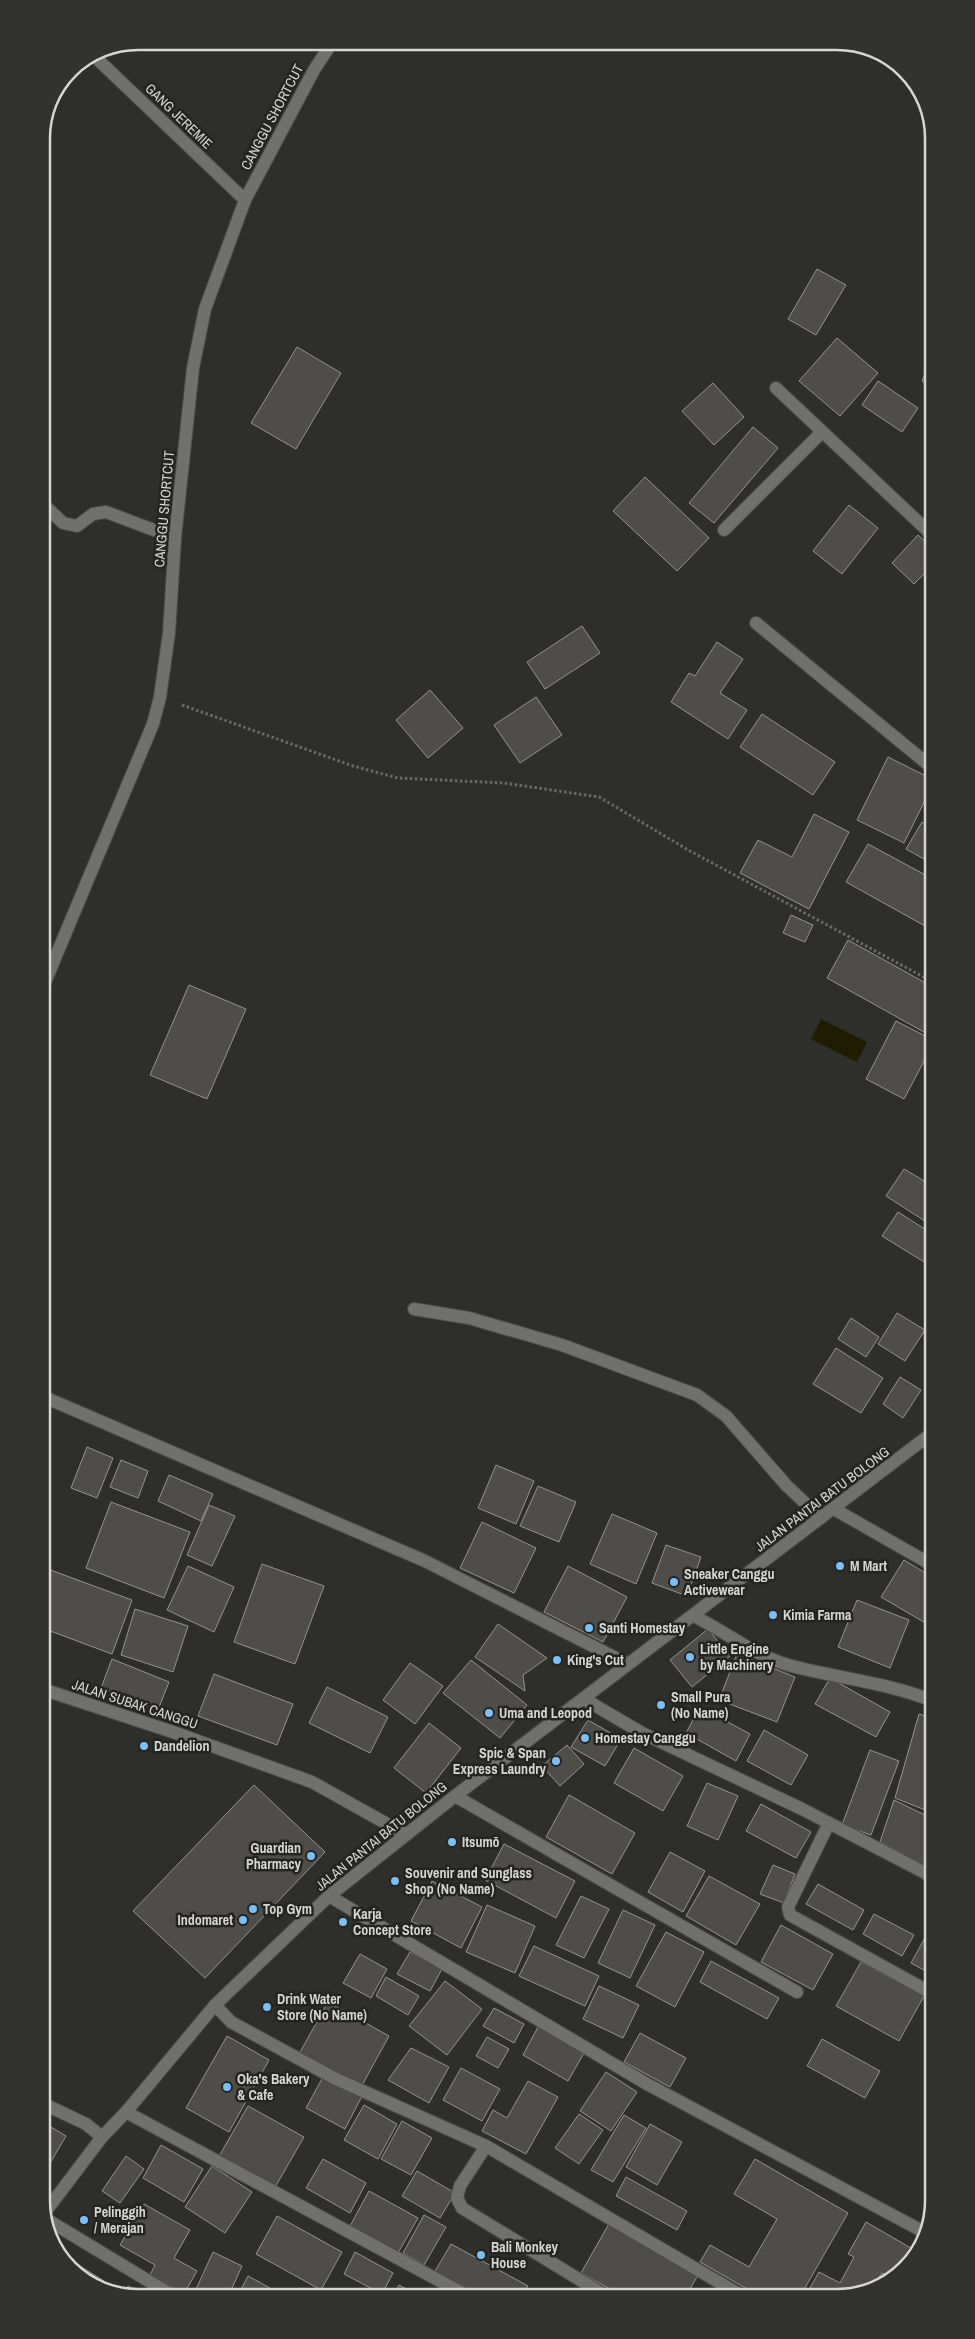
<svg xmlns="http://www.w3.org/2000/svg" width="975" height="2339" font-family="'Archivo Narrow',sans-serif">
	<rect width="100%" height="100%" fill="#2e2e2a"/>
	<polygon fill="#201c00" points="821,1019 867,1042 857,1062 811,1039"/>
	<g fill="#4e4d4a" stroke="#949490">
		<polygon points="817,269 846,285 816,335 788,319"/>
		<polygon points="837,338 878,373 840,416 799,381"/>
		<polygon points="297,347 341,373 296,449 251,423"/>
		<polygon points="929,364 929,384 922,381"/>
		<polygon points="878,381 918,408 902,432 862,405"/>
		<polygon points="713,383 744,417 714,445 682,411"/>
		<polygon points="753,427 778,448 714,523 689,503"/>
		<polygon points="645,477 709,538 677,571 613,511"/>
		<polygon points="849,505 878,528 842,574 813,551"/>
		<polygon points="918,535 930,546 930,568 914,584 892,563"/>
		<polygon points="582,626 600,653 545,689 527,662"/>
		<polygon points="717,642 743,659 720,693 747,710 728,739 671,702 689,673 695,676"/>
		<polygon points="430,690 463,728 428,758 396,720"/>
		<polygon points="536,697 562,735 520,763 494,725"/>
		<polygon points="762,714 835,762 813,795 740,747"/>
		<polygon points="888,757 930,778 930,790 904,843 857,820"/>
		<polygon points="814,814 849,832 809,909 740,873 758,840 792,857"/>
		<polygon points="922,822 930,827 931,863 906,849"/>
		<polygon points="868,844 931,878 931,916 925,926 846,882"/>
		<polygon points="791,915 813,925 805,942 783,933"/>
		<polygon points="848,940 931,986 931,1036 827,978"/>
		<polygon points="189,985 246,1009 207,1099 150,1075"/>
		<polygon points="896,1021 931,1039 931,1048 904,1099 866,1079"/>
		<polygon points="904,1169 931,1185 931,1225 886,1196"/>
		<polygon points="898,1212 931,1233 931,1261 929,1265 882,1236"/>
		<polygon points="897,1313 925,1330 905,1361 878,1344"/>
		<polygon points="851,1318 879,1337 866,1357 838,1339"/>
		<polygon points="836,1348 883,1378 861,1413 813,1384"/>
		<polygon points="900,1377 921,1390 903,1418 883,1404"/>
		<polygon points="87,1447 113,1458 97,1498 71,1488"/>
		<polygon points="121,1460 148,1471 138,1498 110,1487"/>
		<polygon points="496,1465 534,1481 516,1524 478,1508"/>
		<polygon points="169,1475 213,1494 201,1521 158,1501"/>
		<polygon points="538,1486 576,1502 559,1542 520,1526"/>
		<polygon points="111,1502 190,1532 164,1598 86,1568"/>
		<polygon points="209,1505 235,1516 212,1566 187,1555"/>
		<polygon points="612,1514 657,1533 636,1584 590,1564"/>
		<polygon points="482,1522 536,1548 514,1593 460,1568"/>
		<polygon points="666,1545 701,1557 687,1596 652,1583"/>
		<polygon points="904,1560 932,1577 932,1616 927,1624 881,1597"/>
		<polygon points="262,1564 324,1586 295,1664 234,1642"/>
		<polygon points="188,1566 234,1587 214,1632 167,1610"/>
		<polygon points="568,1566 627,1597 603,1642 544,1612"/>
		<polygon points="45,1568 132,1600 112,1654 45,1629"/>
		<polygon points="857,1600 909,1620 890,1668 838,1647"/>
		<polygon points="135,1609 188,1626 173,1672 121,1655"/>
		<polygon points="498,1624 547,1658 523,1675 525,1691 475,1657"/>
		<polygon points="708,1629 730,1656 692,1687 670,1660"/>
		<polygon points="737,1654 795,1677 777,1722 719,1700"/>
		<polygon points="112,1659 169,1682 158,1710 101,1688"/>
		<polygon points="471,1660 527,1705 500,1738 443,1693"/>
		<polygon points="410,1663 443,1686 415,1724 383,1700"/>
		<polygon points="214,1674 293,1704 277,1745 198,1716"/>
		<polygon points="830,1678 890,1712 876,1737 815,1704"/>
		<polygon points="327,1687 388,1717 370,1753 309,1723"/>
		<polygon points="700,1707 750,1734 736,1761 686,1733"/>
		<polygon points="919,1714 933,1718 933,1813 895,1798"/>
		<polygon points="588,1720 621,1739 605,1766 571,1747"/>
		<polygon points="429,1723 461,1748 426,1793 394,1768"/>
		<polygon points="764,1730 808,1755 791,1785 747,1761"/>
		<polygon points="567,1745 584,1764 560,1786 542,1766"/>
		<polygon points="634,1748 683,1776 663,1811 614,1783"/>
		<polygon points="870,1750 899,1761 871,1835 842,1825"/>
		<polygon points="707,1783 738,1796 718,1840 687,1826"/>
		<polygon points="254,1785 325,1852 205,1978 133,1911"/>
		<polygon points="569,1795 635,1833 612,1874 546,1837"/>
		<polygon points="894,1800 933,1819 933,1870 880,1842"/>
		<polygon points="761,1804 811,1832 796,1858 746,1831"/>
		<polygon points="504,1844 575,1881 556,1918 485,1880"/>
		<polygon points="670,1852 705,1871 683,1912 648,1892"/>
		<polygon points="773,1865 795,1874 784,1903 760,1894"/>
		<polygon points="709,1876 760,1904 736,1945 686,1916"/>
		<polygon points="432,1881 482,1907 461,1948 411,1921"/>
		<polygon points="818,1884 864,1910 853,1930 806,1904"/>
		<polygon points="581,1896 609,1909 584,1958 556,1945"/>
		<polygon points="487,1905 535,1926 515,1973 466,1952"/>
		<polygon points="623,1910 655,1925 630,1978 598,1963"/>
		<polygon points="874,1914 914,1935 902,1956 863,1934"/>
		<polygon points="781,1925 833,1954 813,1990 761,1962"/>
		<polygon points="666,1932 704,1952 675,2007 636,1986"/>
		<polygon points="926,1936 933,1941 933,1975 911,1963"/>
		<polygon points="534,1946 599,1976 585,2006 519,1976"/>
		<polygon points="410,1952 442,1969 430,1991 397,1974"/>
		<polygon points="360,1954 387,1969 371,1998 343,1983"/>
		<polygon points="711,1961 779,1998 767,2019 700,1982"/>
		<polygon points="861,1962 924,1996 899,2041 836,2006"/>
		<polygon points="386,1977 419,1996 408,2015 376,1996"/>
		<polygon points="445,1981 482,2009 447,2055 409,2026"/>
		<polygon points="599,1986 639,2005 623,2038 583,2019"/>
		<polygon points="328,2002 389,2036 360,2089 299,2054"/>
		<polygon points="494,2008 524,2024 514,2043 483,2026"/>
		<polygon points="538,2027 584,2053 568,2081 523,2055"/>
		<polygon points="640,2033 686,2058 670,2087 624,2062"/>
		<polygon points="227,2036 269,2060 229,2132 186,2108"/>
		<polygon points="487,2037 509,2049 498,2068 476,2056"/>
		<polygon points="822,2039 880,2071 865,2098 807,2066"/>
		<polygon points="411,2048 449,2067 429,2103 388,2080"/>
		<polygon points="461,2068 500,2089 482,2121 443,2100"/>
		<polygon points="606,2072 637,2092 611,2131 580,2111"/>
		<polygon points="324,2075 362,2096 345,2129 306,2108"/>
		<polygon points="528,2081 558,2097 526,2154 482,2131 493,2110 507,2118"/>
		<polygon points="364,2105 397,2124 378,2159 344,2140"/>
		<polygon points="248,2106 304,2137 274,2189 218,2158"/>
		<polygon points="579,2114 603,2130 579,2164 555,2148"/>
		<polygon points="624,2115 646,2128 613,2182 591,2170"/>
		<polygon points="402,2121 432,2138 411,2175 381,2159"/>
		<polygon points="46,2124 66,2136 46,2170"/>
		<polygon points="650,2124 682,2142 657,2185 626,2167"/>
		<polygon points="161,2145 203,2169 184,2202 143,2178"/>
		<polygon points="126,2156 144,2169 120,2203 102,2191"/>
		<polygon points="323,2159 366,2183 350,2213 306,2188"/>
		<polygon points="755,2159 848,2213 802,2293 754,2293 700,2262 710,2245 749,2267 777,2219 734,2194"/>
		<polygon points="212,2166 252,2192 225,2233 185,2207"/>
		<polygon points="417,2171 455,2193 440,2218 402,2196"/>
		<polygon points="626,2177 687,2211 677,2230 616,2196"/>
		<polygon points="369,2191 418,2218 398,2253 350,2226"/>
		<polygon points="144,2204 190,2230 174,2258 197,2271 184,2294 150,2275 155,2265 120,2245"/>
		<polygon points="424,2215 446,2227 424,2265 403,2253"/>
		<polygon points="277,2216 342,2252 321,2290 256,2254"/>
		<polygon points="610,2222 700,2272 687,2294 619,2294 581,2273"/>
		<polygon points="866,2222 916,2251 909,2263 890,2277 882,2273 868,2293 807,2293 819,2272 840,2283 854,2257 848,2254"/>
		<polygon points="451,2244 528,2286 523,2295 474,2295 434,2273"/>
		<polygon points="213,2252 242,2266 228,2297 195,2297 193,2296"/>
		<polygon points="355,2252 393,2273 382,2294 344,2274"/>
		<polygon points="64,2256 104,2281 101,2286 79,2278"/>
		<polygon points="248,2276 270,2288 265,2297 237,2297"/>
		<polygon points="399,2285 419,2296 394,2296"/>
		<polygon points="128,2286 149,2297 131,2298 123,2295"/>
	</g>
	<g fill="none" stroke-linecap="round" stroke-linejoin="round">
		<g stroke="#4c4c49" stroke-width="14">
			<g id="minor">
				<polyline points="92,54 245,200"/>
				<polyline points="776,388 930,533"/>
				<polyline points="42,503 63,523 77,526 93,514 106,512 175,538"/>
				<polyline points="724,530 822,432"/>
				<polyline points="756,623 930,766"/>
				<polyline points="43,987 153,724 160,697 169,633 175,538 193,368 205,309 245,200 314,70 333,41"/>
				<polyline points="414,1309 469,1318 562,1345 697,1395 726,1416 787,1486 821,1518"/>
				<polyline points="44,1397 425,1561 628,1664"/>
				<polyline points="834,1509 932,1565"/>
				<path d="M694,1616C726,1632 754,1655 788,1665C836,1678 886,1682 933,1701"/>
				<polyline points="45,1690 173,1732 312,1782 405,1834"/>
				<polyline points="584,1699 642,1733 802,1809 933,1877"/>
				<polyline points="455,1796 797,1992"/>
				<polyline points="829,1823 788,1907 790,1915 933,1994"/>
				<polyline points="329,1896 647,2084 924,2232"/>
				<polyline points="215,2005 231,2022 336,2079 486,2146 739,2294"/>
				<polyline points="46,2105 86,2124 102,2137"/>
				<polyline points="126,2112 466,2295"/>
				<polyline points="486,2146 460,2186 457,2198 462,2208 603,2294"/>
				<polyline points="46,2211 102,2137 126,2112 215,2005 329,1896 455,1796 932,1433"/>
				<polyline points="46,2219 175,2297"/>
			</g>
		</g>
		<polyline stroke="#6a6a67" stroke-width="3" stroke-dasharray="2.5 2.5" stroke-linecap="butt" points="182,705 353,766 398,778 504,783 599,797 690,851 931,981"/>
		<use href="#minor" stroke="#70706c" stroke-width="12"/>
	</g>
	<g fill="#79bff8" stroke="#242421" stroke-width="2">
		<circle cx="840" cy="1566" r="5"/>
		<circle cx="674" cy="1582" r="5"/>
		<circle cx="773" cy="1615" r="5"/>
		<circle cx="589" cy="1628" r="5"/>
		<circle cx="690" cy="1657" r="5"/>
		<circle cx="557" cy="1660" r="5"/>
		<circle cx="661" cy="1705" r="5"/>
		<circle cx="489" cy="1713" r="5"/>
		<circle cx="585" cy="1738" r="5"/>
		<circle cx="144" cy="1746" r="5"/>
		<circle cx="556" cy="1761" r="5"/>
		<circle cx="452" cy="1842" r="5"/>
		<circle cx="311" cy="1856" r="5"/>
		<circle cx="395" cy="1881" r="5"/>
		<circle cx="253" cy="1909" r="5"/>
		<circle cx="243" cy="1920" r="5"/>
		<circle cx="343" cy="1922" r="5"/>
		<circle cx="267" cy="2007" r="5"/>
		<circle cx="227" cy="2087" r="5"/>
		<circle cx="84" cy="2220" r="5"/>
		<circle cx="481" cy="2255" r="5"/>
	</g>
	<g text-anchor="middle" dominant-baseline="central" stroke-width="5" stroke-linejoin="round" paint-order="stroke">
		<g font-size="14" fill="#d6d6d4" stroke="#242421">
			<text transform="translate(179 116) rotate(44)">GANG JEREMIE</text>
			<text transform="translate(272 117) rotate(-62)">CANGGU SHORTCUT</text>
			<text transform="translate(164 509) rotate(-85)">CANGGU SHORTCUT</text>
			<text transform="translate(822 1499) rotate(-37)">JALAN PANTAI BATU BOLONG</text>
			<text transform="translate(135 1704) rotate(18)">JALAN SUBAK CANGGU</text>
			<text transform="translate(381 1836) rotate(-39)">JALAN PANTAI BATU BOLONG</text>
		</g>
		<g font-size="14" font-weight="bold" fill="#d6d6d4" stroke="#242421" text-anchor="start">
			<text x="850" y="1566">M Mart</text>
			<text x="684" y="1574">Sneaker Canggu<tspan x="684" dy="16">Activewear</tspan></text>
			<text x="783" y="1615">Kimia Farma</text>
			<text x="599" y="1628">Santi Homestay</text>
			<text x="700" y="1649">Little Engine<tspan x="700" dy="16">by Machinery</tspan></text>
			<text x="567" y="1660">King's Cut</text>
			<text x="671" y="1697">Small Pura<tspan x="671" dy="16">(No Name)</tspan></text>
			<text x="499" y="1713">Uma and Leopod</text>
			<text x="595" y="1738">Homestay Canggu</text>
			<text x="154" y="1746">Dandelion</text>
			<text x="546" y="1753" text-anchor="end">Spic &amp; Span<tspan x="546" dy="16">Express Laundry</tspan></text>
			<text x="462" y="1842">Itsumō</text>
			<text x="301" y="1848" text-anchor="end">Guardian<tspan x="301" dy="16">Pharmacy</tspan></text>
			<text x="405" y="1873">Souvenir and Sunglass<tspan x="405" dy="16">Shop (No Name)</tspan></text>
			<text x="263" y="1909">Top Gym</text>
			<text x="353" y="1914">Karja<tspan x="353" dy="16">Concept Store</tspan></text>
			<text x="233" y="1920" text-anchor="end">Indomaret</text>
			<text x="277" y="1999">Drink Water<tspan x="277" dy="16">Store (No Name)</tspan></text>
			<text x="237" y="2079">Oka's Bakery<tspan x="237" dy="16">&amp; Cafe</tspan></text>
			<text x="94" y="2212">Pelinggih<tspan x="94" dy="16">/ Merajan</tspan></text>
			<text x="491" y="2247">Bali Monkey<tspan x="491" dy="16">House</tspan></text>
		</g>
	</g>
	<path d="M0 0H975V2339H0ZM138 50H837A88 88 0 0 1 925 138V2201A88 88 0 0 1 837 2289H138A88 88 0 0 1 50 2201V138A88 88 0 0 1 138 50Z" fill="#32322f" fill-rule="evenodd"/>
	<path fill="none" stroke="#d6d6d4" stroke-width="2.5" d="M138 50H837A88 88 0 0 1 925 138V2201A88 88 0 0 1 837 2289H138A88 88 0 0 1 50 2201V138A88 88 0 0 1 138 50Z"/>
</svg>
